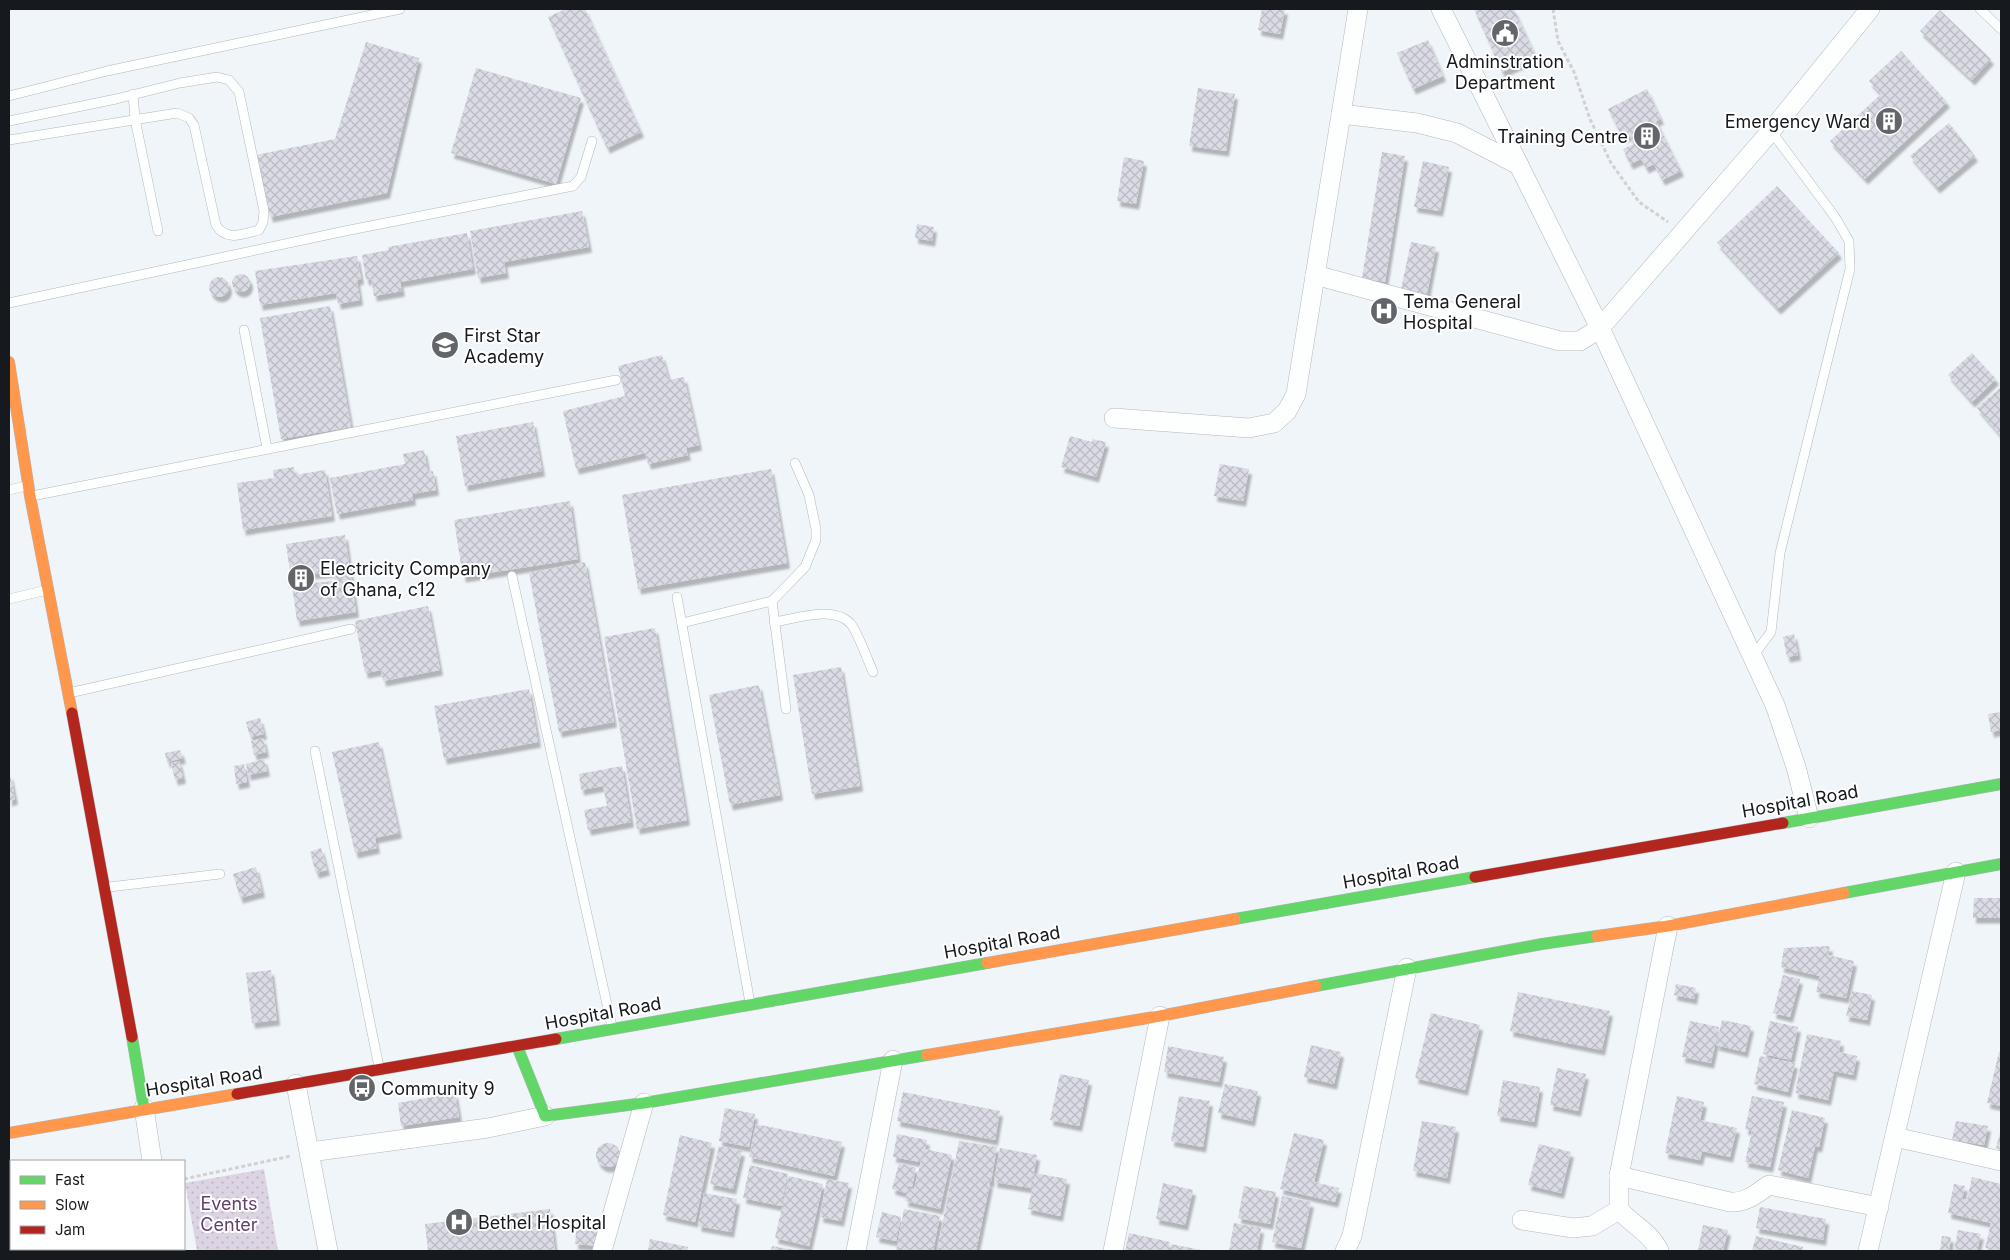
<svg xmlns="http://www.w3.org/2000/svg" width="2010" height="1260" font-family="Inter,sans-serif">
	<defs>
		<pattern id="grass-dots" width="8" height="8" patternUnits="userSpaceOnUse" patternTransform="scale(1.25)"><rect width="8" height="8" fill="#ddd4e3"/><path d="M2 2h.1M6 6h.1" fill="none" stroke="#bdb5c2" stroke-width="1.8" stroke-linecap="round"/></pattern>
		<pattern id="building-cross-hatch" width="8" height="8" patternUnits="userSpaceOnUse" patternTransform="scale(1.25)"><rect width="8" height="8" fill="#dadbe4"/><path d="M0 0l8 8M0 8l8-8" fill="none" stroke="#babbc3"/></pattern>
		<filter id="shadow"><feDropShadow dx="3" dy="5.5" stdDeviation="1" flood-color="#0004"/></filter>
	</defs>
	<rect width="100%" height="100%" fill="#f0f5fa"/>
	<polygon fill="url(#grass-dots)" points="264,1169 278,1251 197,1251 185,1183"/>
	<g fill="url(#building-cross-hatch)" fill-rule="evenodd" filter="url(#shadow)">
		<polygon points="566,9 585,9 641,132 607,148 548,17"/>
		<polygon points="1262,9 1285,9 1280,34 1258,30"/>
		<polygon points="1474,9 1514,9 1536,57 1502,72"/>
		<polygon points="1940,10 1991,59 1972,80 1920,31"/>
		<polygon points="1428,40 1443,76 1413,89 1397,53"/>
		<polygon points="366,42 419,58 387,193 270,217 256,155 335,139"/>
		<polygon points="1901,51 1947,102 1865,179 1830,141 1881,94 1869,81"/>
		<polygon points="476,68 581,98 556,184 451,153"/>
		<polygon points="1198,88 1235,94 1226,151 1189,146"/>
		<polygon points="1647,89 1661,119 1656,121 1681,171 1662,180 1654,164 1646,168 1641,159 1630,164 1623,149 1634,144 1629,135 1623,138 1608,109"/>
		<polygon points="1949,123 1975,156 1937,188 1910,156"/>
		<polygon points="1382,152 1405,156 1385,282 1362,278"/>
		<polygon points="1124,157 1144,161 1136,204 1117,201"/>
		<polygon points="1423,161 1449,167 1440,211 1414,207"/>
		<polygon points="1777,186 1839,253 1778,309 1717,243"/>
		<polygon points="582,211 589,247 504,262 506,273 478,278 470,231"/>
		<polygon points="917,224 934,227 932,241 915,238"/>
		<polygon points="467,233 473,269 400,282 402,291 374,296 371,279 366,280 362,255 389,250 388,247"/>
		<polygon points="1411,242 1436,247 1426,299 1400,294"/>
		<polygon points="357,256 361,279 357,280 360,300 338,304 336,293 260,305 255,271"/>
		<circle cx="241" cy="283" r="9"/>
		<circle cx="219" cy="287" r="10"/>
		<polygon points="330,306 351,427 281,439 260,318"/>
		<polygon points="1972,353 1996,379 1972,402 1948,375"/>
		<polygon points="662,355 669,380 684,377 699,445 686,448 688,455 648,464 645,453 576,469 563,411 625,396 618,366"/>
		<polygon points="2001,387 2001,436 1977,408"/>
		<polygon points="533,422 542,471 465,486 456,436"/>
		<polygon points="1070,436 1092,442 1092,439 1106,442 1096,477 1061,467"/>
		<polygon points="424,450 428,472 433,471 436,490 412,494 413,500 337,514 330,478 405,464 403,454"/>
		<polygon points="1220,464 1249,469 1243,501 1214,496"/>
		<polygon points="294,467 295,475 325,470 332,516 243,530 237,483 274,478 273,470"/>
		<polygon points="771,469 787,563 638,589 622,495"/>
		<polygon points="570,501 578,559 463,577 454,520"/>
		<path d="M345,535L356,612L297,621L286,544ZM333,572L334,581L311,583L310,574Z"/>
		<polygon points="585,562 614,722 559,732 529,573"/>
		<polygon points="428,606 440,670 383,681 381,670 365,673 355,621"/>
		<polygon points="655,628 687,820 637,829 604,637"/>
		<polygon points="1794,634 1798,655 1787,657 1783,637"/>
		<polygon points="841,667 860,786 812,794 793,675"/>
		<polygon points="759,685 780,795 730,805 709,695"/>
		<polygon points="529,689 538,742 444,759 434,706"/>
		<polygon points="2001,712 2001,730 1991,732 1988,714"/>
		<polygon points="260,718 264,734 250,737 246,722"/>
		<polygon points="263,738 266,752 254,755 251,741"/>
		<polygon points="379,742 399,833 375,838 377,848 355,853 332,752"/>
		<polygon points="180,750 183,758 167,762 165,753"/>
		<polygon points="264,759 267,771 248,775 246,764"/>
		<polygon points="179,761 183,778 175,780 171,763"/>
		<polygon points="244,764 247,782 236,784 234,766"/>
		<polygon points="622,766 631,822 588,830 584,810 607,806 603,786 581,790 579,774"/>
		<polygon points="10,774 15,799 9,801 9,775"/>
		<polygon points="321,848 327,870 316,873 310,852"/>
		<polygon points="256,867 262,892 240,898 233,874"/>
		<polygon points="1974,898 2001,898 2001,918 1973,918"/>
		<polygon points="1830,946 1828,955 1854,961 1846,998 1816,992 1820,976 1781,967 1784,948"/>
		<polygon points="271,970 277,1020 252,1023 246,973"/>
		<polygon points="1783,975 1800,979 1790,1017 1773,1013"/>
		<polygon points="1676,984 1696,988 1694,999 1674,995"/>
		<polygon points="1852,991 1872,995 1867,1020 1846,1016"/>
		<polygon points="1518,992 1610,1011 1602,1050 1510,1031"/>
		<polygon points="1431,1013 1480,1025 1465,1090 1415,1078"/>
		<polygon points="1722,1020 1751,1026 1745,1052 1716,1045"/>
		<polygon points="1690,1021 1719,1027 1711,1063 1682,1057"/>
		<polygon points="1770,1021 1798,1027 1791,1060 1763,1054"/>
		<polygon points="1807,1034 1841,1041 1839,1052 1857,1056 1853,1075 1834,1071 1828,1100 1795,1093"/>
		<polygon points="1311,1045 1341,1052 1334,1084 1304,1077"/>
		<polygon points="1168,1046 1224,1057 1219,1082 1164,1072"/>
		<polygon points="1999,1052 2001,1052 2001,1106 1987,1103"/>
		<polygon points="1760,1056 1795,1063 1788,1092 1754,1084"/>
		<polygon points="1557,1068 1586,1074 1578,1111 1550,1105"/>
		<polygon points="1060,1074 1089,1080 1079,1126 1050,1120"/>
		<polygon points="1503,1080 1540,1087 1534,1122 1497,1116"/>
		<polygon points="1225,1084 1258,1091 1252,1121 1218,1113"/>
		<polygon points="903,1092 1000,1111 995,1140 897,1121"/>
		<polygon points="455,1093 459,1117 401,1126 398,1103"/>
		<polygon points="1179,1096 1210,1101 1203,1147 1171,1141"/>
		<polygon points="1677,1096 1704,1102 1700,1120 1737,1128 1730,1157 1702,1151 1700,1160 1665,1153"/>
		<polygon points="1752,1096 1784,1102 1770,1167 1745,1162 1752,1131 1745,1129"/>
		<polygon points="725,1108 755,1114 749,1147 719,1141"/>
		<polygon points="1792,1110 1825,1118 1819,1147 1815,1146 1808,1178 1778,1170"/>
		<polygon points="1422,1121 1456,1127 1447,1178 1413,1171"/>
		<polygon points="1956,1121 1988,1126 1984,1145 1952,1140"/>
		<polygon points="756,1124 842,1142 834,1176 749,1157"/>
		<polygon points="2001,1129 2001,1150 1996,1148"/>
		<polygon points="1294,1133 1324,1140 1314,1182 1339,1188 1335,1202 1280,1189"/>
		<polygon points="897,1134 927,1140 925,1149 952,1155 940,1209 905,1201 908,1188 914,1189 924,1149 920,1162 893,1157"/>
		<polygon points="680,1135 712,1143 695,1222 663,1215"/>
		<polygon points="959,1141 997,1147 991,1182 968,1178 990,1183 976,1251 937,1251"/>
		<circle cx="608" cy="1155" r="12"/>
		<polygon points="1539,1144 1571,1152 1561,1193 1528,1185"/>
		<polygon points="719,1146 742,1151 733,1189 710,1184"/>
		<polygon points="1000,1148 1037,1155 1031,1188 994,1182"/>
		<polygon points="899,1163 916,1168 912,1187 908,1186 909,1182 906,1193 892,1189"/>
		<polygon points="750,1165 788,1174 781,1206 743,1198"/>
		<polygon points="1035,1173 1067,1179 1060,1216 1028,1209"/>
		<polygon points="789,1176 823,1184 809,1246 775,1238"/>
		<polygon points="1972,1177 2001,1184 2001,1240 1999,1251 1985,1248 1991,1223 1948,1213 1954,1184 1965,1186 1962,1199 1967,1200"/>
		<polygon points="827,1179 849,1183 841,1221 820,1217"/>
		<polygon points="1163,1183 1193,1190 1185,1225 1156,1219"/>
		<polygon points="1244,1186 1276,1192 1270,1224 1238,1218"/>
		<polygon points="704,1193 737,1199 731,1232 698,1226"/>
		<polygon points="1282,1196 1311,1202 1301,1248 1272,1242"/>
		<polygon points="1760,1207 1826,1219 1823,1240 1756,1228"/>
		<polygon points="550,1209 555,1251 428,1251 425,1224"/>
		<polygon points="904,1209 940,1216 933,1251 896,1251"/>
		<polygon points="882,1212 901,1217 896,1241 876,1237"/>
		<polygon points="577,1223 602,1226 600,1246 575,1244"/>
		<polygon points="1234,1223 1261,1228 1257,1251 1229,1251"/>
		<polygon points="1703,1225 1728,1230 1723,1251 1698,1251"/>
		<polygon points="1958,1230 1981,1234 1977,1251 1954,1251"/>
		<polygon points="1129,1233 1170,1242 1168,1251 1125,1251"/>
		<polygon points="1756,1236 1803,1247 1802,1251 1752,1251"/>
		<polygon points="1942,1236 1951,1237 1949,1251 1940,1251"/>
		<polygon points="650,1239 688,1247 687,1251 648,1251"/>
		<polygon points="1171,1244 1201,1250 1200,1251 1170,1251"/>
		<polygon points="772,1246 795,1250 795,1251 771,1251"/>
	</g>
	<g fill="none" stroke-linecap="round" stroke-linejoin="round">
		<g stroke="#b4b7bc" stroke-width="10">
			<g id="lane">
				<polyline points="1980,9 2001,29"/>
				<polyline points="133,94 135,119 158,231"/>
				<polyline points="9,96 107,71 400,9"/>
				<path d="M9,121L116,99L180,83L217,77L229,80L239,92L264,211L263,222L259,230C242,234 227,242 216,225L194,125L189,118L177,113L9,140"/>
				<polyline points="9,303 345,231 573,186 581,177 592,141"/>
				<polyline points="244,330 267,448"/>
				<polyline points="9,490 26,486"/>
				<polyline points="32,496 616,380"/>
				<polyline points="512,576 612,1027"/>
				<polyline points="677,597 750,1003"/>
				<polyline points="9,599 47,590"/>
				<polyline points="772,601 786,709"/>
				<path d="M774,622C795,619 833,605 850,623C857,630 868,661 873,672"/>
				<polyline points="682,623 772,601 805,567 816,540 816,529 809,495 795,463"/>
				<polyline points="1753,656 1771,632 1780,553 1850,269 1849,241 1835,217 1771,131"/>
				<polyline points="69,693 351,629"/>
				<polyline points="315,751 379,1067"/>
				<polyline points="109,887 220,874"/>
			</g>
		</g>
		<g stroke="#b4b7bc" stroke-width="20">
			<g id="street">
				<polyline points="1441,9 1600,328 1775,705 1796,767 1809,818"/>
				<polyline points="1341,114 1417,123 1457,133 1519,165"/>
				<polyline points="1315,275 1560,341 1580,341 1600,328 1771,131 1870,9"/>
				<polyline points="1114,418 1249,428 1274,423 1287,411 1296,394 1358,9"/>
				<polyline points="296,1084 328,1251"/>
				<polyline points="144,1108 152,1161"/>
				<polyline points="1895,1137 2001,1161"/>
				<polyline points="310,1152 488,1128 545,1116"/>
				<path d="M1619,1176L1730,1202C1746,1203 1756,1194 1769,1185L1879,1207"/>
				<polyline points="9,1214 10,1210"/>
				<polyline points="1522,1220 1573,1228 1592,1226 1619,1210"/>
				<polyline points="167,1249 167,1251"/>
				<polyline points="602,1251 644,1103"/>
				<polyline points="856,1251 893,1060"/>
				<polyline points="1113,1251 1160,1016"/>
				<polyline points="1345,1251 1352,1236 1407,968"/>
				<path d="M1659,1251C1651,1233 1633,1225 1619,1210V1176L1668,926"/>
				<polyline points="1868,1251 1956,872"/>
			</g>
		</g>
		<g stroke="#b4b7bc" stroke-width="12">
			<g id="fast">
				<polyline points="1783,823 2001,784"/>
				<polyline points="1844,893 2001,864"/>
				<polyline points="1235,919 1475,877"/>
				<polyline points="1316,986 1542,944 1597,936"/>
				<polyline points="132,1037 144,1108"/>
				<polyline points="556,1039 987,963"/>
				<polyline points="517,1046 545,1116 644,1103 927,1055"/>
			</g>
		</g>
		<g stroke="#b4b7bc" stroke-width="12">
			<g id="slow">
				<polyline points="9,362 30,496 72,713"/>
				<polyline points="1597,936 1668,926 1844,893"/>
				<polyline points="987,963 1235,919"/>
				<polyline points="927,1055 1160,1016 1316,986"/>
				<polyline points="9,1133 237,1094"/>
			</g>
		</g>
		<g stroke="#b4b7bc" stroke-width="12">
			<g id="jam">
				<polyline points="72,713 132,1037"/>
				<polyline points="1475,877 1783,823"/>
				<polyline points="237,1094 556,1039"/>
			</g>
		</g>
		<g stroke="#d1d1d3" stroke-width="3" stroke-dasharray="4 2.5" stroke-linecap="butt">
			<polyline points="1553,9 1558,41 1574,72 1590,119 1611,163 1639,202 1668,222"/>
			<polyline points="184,1179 291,1156"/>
		</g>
		<use href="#lane" stroke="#fdfefe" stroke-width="9"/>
		<use href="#street" stroke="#fdfefe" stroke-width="19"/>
		<use href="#fast" stroke="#63d668" stroke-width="11"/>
		<use href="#slow" stroke="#ff974d" stroke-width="11"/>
		<use href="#jam" stroke="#b3261e" stroke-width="11"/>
	</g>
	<defs>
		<g id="civic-disc" transform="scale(1.4375)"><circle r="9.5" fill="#62666a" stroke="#fff"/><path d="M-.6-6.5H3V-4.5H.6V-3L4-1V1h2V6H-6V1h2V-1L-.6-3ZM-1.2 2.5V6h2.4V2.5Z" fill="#fff"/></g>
		<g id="building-disc" transform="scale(1.4375)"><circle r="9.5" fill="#62666a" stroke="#fff"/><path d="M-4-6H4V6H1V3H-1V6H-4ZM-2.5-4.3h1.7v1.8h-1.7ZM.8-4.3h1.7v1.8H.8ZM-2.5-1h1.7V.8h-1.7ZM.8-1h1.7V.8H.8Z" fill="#fff"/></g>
		<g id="hospital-disc" transform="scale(1.4375)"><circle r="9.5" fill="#62666a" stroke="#fff"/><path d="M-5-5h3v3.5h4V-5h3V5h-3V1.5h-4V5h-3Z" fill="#fff"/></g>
		<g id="school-disc" transform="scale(1.4375)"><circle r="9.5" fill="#62666a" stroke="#fff"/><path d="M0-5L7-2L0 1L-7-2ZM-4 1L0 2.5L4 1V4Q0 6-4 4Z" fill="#fff"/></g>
		<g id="bus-disc" transform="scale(1.4375)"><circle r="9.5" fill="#62666a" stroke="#fff"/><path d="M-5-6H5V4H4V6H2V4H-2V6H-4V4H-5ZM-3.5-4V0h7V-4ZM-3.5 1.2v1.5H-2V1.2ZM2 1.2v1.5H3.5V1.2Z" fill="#fff"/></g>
	</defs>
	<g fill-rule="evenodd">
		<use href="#civic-disc" x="1505" y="33"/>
		<use href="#building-disc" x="1889" y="121"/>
		<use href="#building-disc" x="1647" y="136"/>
		<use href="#hospital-disc" x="1384" y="311"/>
		<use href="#school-disc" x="445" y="345"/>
		<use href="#building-disc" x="301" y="578"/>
		<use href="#bus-disc" x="362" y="1088"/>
		<use href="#hospital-disc" x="459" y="1222"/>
	</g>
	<g text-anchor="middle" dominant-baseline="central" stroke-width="4" stroke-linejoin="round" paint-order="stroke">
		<g font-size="18" fill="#16191d" stroke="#fff" text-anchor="start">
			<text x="1505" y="61" text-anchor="middle">Adminstration<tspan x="1505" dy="21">Department</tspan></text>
			<text x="1870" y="121" text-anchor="end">Emergency Ward</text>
			<text x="1628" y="136" text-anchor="end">Training Centre</text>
			<text x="1403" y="301">Tema General<tspan x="1403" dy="21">Hospital</tspan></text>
			<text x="464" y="335">First Star<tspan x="464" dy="21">Academy</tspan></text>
			<text x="320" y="568">Electricity Company<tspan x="320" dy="21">of Ghana, c12</tspan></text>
			<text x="381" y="1088">Community 9</text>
			<text x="478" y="1222">Bethel Hospital</text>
		</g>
		<g font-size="18" fill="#16191d" stroke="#fff">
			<text transform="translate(1800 801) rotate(-10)">Hospital Road</text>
			<text transform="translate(1401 872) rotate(-10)">Hospital Road</text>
			<text transform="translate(1002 942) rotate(-10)">Hospital Road</text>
			<text transform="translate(603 1013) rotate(-10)">Hospital Road</text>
			<text transform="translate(204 1081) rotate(-9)">Hospital Road</text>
		</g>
		<g font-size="18" fill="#644068" stroke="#fff">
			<text x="229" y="1203">Events<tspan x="229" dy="21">Center</tspan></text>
		</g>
	</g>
	<rect width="2010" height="1260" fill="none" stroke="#16191d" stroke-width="20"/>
	<rect x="10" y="1160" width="175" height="90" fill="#ffffff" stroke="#a2a3a5"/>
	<rect x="20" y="1176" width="25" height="8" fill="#63d668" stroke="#a2a3a5"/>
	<text x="55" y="1185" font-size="15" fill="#16191d">Fast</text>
	<rect x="20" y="1201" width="25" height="8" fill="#ff974d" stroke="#a2a3a5"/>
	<text x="55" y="1210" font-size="15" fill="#16191d">Slow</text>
	<rect x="20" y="1226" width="25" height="8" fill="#b3261e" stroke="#a2a3a5"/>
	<text x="55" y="1235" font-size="15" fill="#16191d">Jam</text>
</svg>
